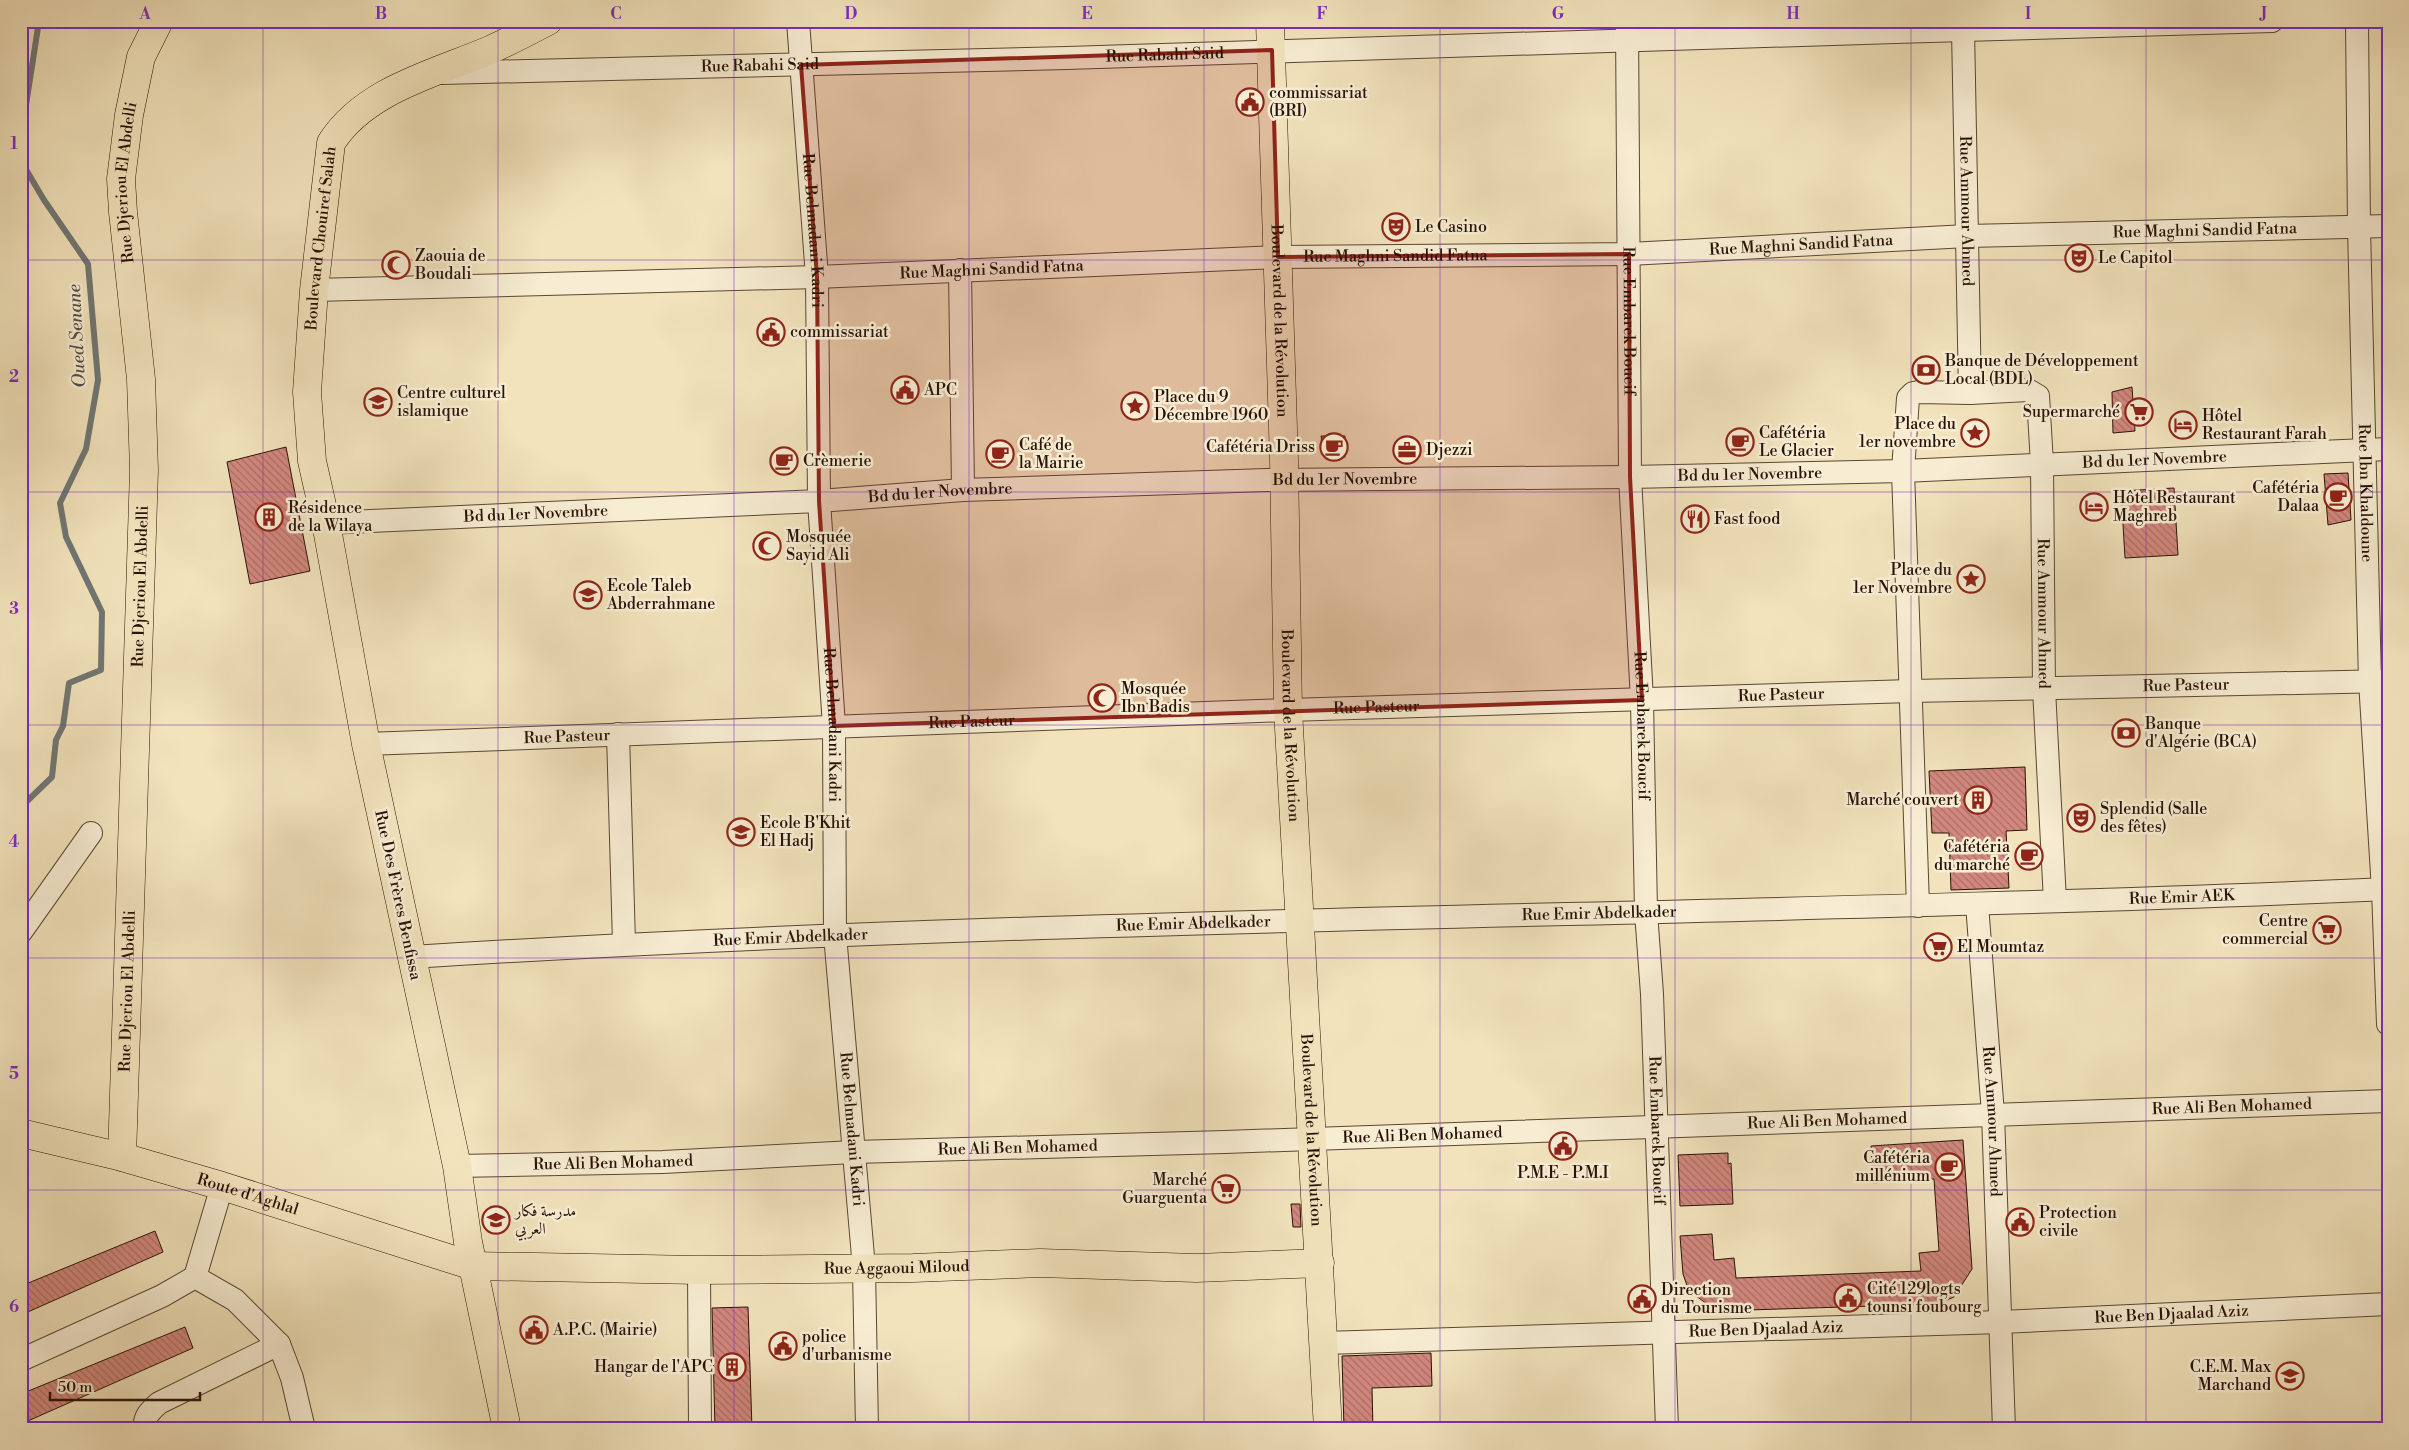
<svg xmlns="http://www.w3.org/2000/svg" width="2409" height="1450" font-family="'Libre Bodoni',Amiri,serif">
	<defs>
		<pattern id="building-back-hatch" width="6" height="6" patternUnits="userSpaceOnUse" patternTransform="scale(1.25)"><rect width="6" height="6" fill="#d3887f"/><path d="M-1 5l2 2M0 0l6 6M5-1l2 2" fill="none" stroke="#ab6e66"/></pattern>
	</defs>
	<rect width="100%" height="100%" fill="#f2e3bc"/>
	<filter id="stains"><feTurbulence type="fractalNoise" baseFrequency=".004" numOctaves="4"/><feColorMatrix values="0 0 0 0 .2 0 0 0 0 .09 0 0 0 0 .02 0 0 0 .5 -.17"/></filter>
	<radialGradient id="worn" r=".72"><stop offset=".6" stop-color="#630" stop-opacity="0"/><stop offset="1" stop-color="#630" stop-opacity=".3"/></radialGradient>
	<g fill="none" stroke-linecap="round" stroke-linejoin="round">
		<g stroke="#707774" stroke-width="6">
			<polyline points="21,137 39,21"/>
			<polyline points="21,161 44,200 88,264 98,380 86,449 60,503 66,537 102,612 101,670 69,683 63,726 56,740 52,777 21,807"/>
		</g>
	</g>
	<g fill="url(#building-back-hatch)" stroke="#281107">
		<polygon points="2132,387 2135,431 2113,433 2112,392"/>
		<polygon points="1751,432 1750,452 1730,453 1729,433"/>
		<polygon points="1321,436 1345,436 1345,457 1324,457"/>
		<polygon points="286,447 310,571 250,584 227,462"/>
		<polygon points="2348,473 2351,520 2328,525 2324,474"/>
		<polygon points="2174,488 2178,555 2125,558 2121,491"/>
		<polygon points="2025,767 2027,830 2006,831 2009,888 1951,890 1949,833 1932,833 1929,771"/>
		<polygon points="1963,1140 1972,1269 1954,1297 1937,1304 1717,1311 1689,1291 1683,1274 1680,1236 1712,1234 1714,1260 1734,1258 1736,1278 1921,1271 1919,1253 1939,1251 1934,1179 1873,1183 1871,1146"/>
		<polygon points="1728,1153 1728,1164 1731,1163 1733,1204 1680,1206 1678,1155"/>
		<polygon points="1291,1204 1300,1204 1301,1227 1293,1227"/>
		<polygon points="155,1231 163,1252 21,1315 21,1286"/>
		<polygon points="748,1307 752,1429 715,1429 712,1308"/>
		<polygon points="185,1327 193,1348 21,1424 21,1394"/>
		<polygon points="1431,1353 1432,1386 1372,1388 1373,1429 1344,1429 1342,1356"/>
	</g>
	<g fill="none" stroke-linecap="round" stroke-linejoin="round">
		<g stroke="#5a4634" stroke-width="24">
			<g id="minor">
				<path id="s1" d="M798,21L817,277L819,501L834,726L835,935L864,1268L867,1429"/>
				<path id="s2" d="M1627,21L1630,477L1642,700L1646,912L1652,994L1667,1429"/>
				<polyline points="1895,21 1895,32 2272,21"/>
				<path id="s3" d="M2357,21L2359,227L2370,681L2383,890L2388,1024"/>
				<path id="s4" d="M1963,29L1970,393"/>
				<path id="s5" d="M441,73L1067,58L1895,32"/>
				<polyline points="960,270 963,490"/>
				<path id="s6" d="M314,290L817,277L1278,257L1629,254L1967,236L2388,226"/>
				<path id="s7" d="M326,523L819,501L963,490L1267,480L1630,477L1903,471L2388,449"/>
				<polyline points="618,734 624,943"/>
				<path id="s8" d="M366,744L1288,710L1911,691L2388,681"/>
				<path id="s9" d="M1977,904L1993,1114L2004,1429"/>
				<path id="s10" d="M1918,906L1903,471L1908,398L1913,393L1919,392L1970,393L2028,390L2038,396L2042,464L2044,689L2055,901"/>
				<polyline points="21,932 91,833"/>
				<path id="s11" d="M412,957C1070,915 1729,918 2388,889"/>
				<path id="s12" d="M457,1166L663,1162L854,1152L1225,1142L2388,1101"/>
				<polyline points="699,1270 700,1429"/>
				<polyline points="195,1277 235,1300 279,1344 292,1378 304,1429"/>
				<path id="s13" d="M1324,1343L2001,1322L2388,1304"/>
				<polyline points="21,1360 162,1296 195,1277 222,1186"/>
				<path d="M145,1429C143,1417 151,1410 159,1403L279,1344"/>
			</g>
		</g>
		<g stroke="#281107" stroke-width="29">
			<g id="major">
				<path id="s14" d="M1270,21L1284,460L1288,710L1328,1429"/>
				<path id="s15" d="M21,1133L122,1157L222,1186L473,1266L699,1270L913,1268L1040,1263L1196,1268L1320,1263"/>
				<path id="s16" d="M122,1157L144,470L141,379L123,212L121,179L129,115L141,57L159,21"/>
				<path id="s17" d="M507,1429L468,1242L457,1166L366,744L326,523L312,461L307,392L314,290L331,143C364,90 436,73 490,50C510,41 529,31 548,21"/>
			</g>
		</g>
		<use href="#minor" stroke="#f7edd3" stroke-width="22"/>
		<use href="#major" stroke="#f2e3bc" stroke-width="28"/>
	</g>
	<path fill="#8f2418" fill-opacity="0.2" stroke="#8f2418" stroke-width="4" stroke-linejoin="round" d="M1272,50L1278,257L1629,254L1630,477L1642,700L834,726L819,501L817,277L801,65Z"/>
	<path fill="none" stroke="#7b2cbf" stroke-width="1" stroke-opacity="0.55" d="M263,21V1429M498,21V1429M734,21V1429M969,21V1429M1204,21V1429M1440,21V1429M1675,21V1429M1911,21V1429M2146,21V1429M21,260H2388M21,492H2388M21,725H2388M21,958H2388M21,1190H2388"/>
	<defs>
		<g id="civic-ring" transform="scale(1.4375)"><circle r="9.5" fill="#f7edd3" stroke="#8f2418" stroke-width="1.5"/><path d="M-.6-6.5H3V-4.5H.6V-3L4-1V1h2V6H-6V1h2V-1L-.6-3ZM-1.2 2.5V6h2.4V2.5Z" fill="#8f2418"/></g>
		<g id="theatre-ring" transform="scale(1.4375)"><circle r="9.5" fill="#f7edd3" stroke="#8f2418" stroke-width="1.5"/><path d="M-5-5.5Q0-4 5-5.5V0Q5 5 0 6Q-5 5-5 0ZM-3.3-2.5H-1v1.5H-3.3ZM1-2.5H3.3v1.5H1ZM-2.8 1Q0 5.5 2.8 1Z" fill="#8f2418"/></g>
		<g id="mosque-ring" transform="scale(1.4375)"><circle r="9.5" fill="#f7edd3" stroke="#8f2418" stroke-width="1.5"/><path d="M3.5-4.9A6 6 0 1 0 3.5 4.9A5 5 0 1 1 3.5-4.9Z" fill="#8f2418"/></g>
		<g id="bank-ring" transform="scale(1.4375)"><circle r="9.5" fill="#f7edd3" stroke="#8f2418" stroke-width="1.5"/><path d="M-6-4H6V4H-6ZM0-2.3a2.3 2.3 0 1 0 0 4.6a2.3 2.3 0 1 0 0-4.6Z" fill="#8f2418"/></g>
		<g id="school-ring" transform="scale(1.4375)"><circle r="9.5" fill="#f7edd3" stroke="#8f2418" stroke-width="1.5"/><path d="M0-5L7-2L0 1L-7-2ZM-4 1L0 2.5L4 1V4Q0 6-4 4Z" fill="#8f2418"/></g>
		<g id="sight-ring" transform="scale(1.4375)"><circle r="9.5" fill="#f7edd3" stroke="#8f2418" stroke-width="1.5"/><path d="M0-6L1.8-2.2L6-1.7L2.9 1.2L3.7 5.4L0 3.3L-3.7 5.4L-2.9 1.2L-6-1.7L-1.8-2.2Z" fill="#8f2418"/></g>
		<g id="supermarket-ring" transform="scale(1.4375)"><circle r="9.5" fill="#f7edd3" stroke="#8f2418" stroke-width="1.5"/><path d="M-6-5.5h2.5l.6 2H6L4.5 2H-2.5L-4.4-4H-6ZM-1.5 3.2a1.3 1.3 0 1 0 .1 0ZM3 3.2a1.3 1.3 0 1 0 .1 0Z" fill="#8f2418"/></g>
		<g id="hotel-ring" transform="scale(1.4375)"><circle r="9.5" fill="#f7edd3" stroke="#8f2418" stroke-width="1.5"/><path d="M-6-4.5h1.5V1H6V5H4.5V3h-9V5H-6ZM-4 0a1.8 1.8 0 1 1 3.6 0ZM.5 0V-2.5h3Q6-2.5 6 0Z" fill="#8f2418"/></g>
		<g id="cafe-ring" transform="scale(1.4375)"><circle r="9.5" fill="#f7edd3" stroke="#8f2418" stroke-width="1.5"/><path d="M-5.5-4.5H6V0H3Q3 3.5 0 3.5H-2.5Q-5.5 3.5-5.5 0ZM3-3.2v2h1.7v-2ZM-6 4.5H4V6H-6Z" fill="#8f2418"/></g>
		<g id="office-ring" transform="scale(1.4375)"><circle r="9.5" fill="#f7edd3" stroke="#8f2418" stroke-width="1.5"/><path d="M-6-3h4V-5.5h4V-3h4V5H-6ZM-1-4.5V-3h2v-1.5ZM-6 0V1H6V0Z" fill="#8f2418"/></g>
		<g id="building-ring" transform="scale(1.4375)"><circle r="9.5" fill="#f7edd3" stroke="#8f2418" stroke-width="1.5"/><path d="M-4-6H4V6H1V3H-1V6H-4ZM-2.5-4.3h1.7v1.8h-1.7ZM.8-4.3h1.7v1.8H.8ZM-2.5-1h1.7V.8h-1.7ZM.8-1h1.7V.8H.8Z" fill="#8f2418"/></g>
		<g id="restaurant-ring" transform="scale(1.4375)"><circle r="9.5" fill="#f7edd3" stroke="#8f2418" stroke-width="1.5"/><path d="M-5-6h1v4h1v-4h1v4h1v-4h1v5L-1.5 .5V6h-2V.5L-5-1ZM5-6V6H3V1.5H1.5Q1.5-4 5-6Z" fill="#8f2418"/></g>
	</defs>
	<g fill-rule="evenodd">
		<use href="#civic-ring" x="1250" y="102"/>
		<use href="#theatre-ring" x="1396" y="227"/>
		<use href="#theatre-ring" x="2079" y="258"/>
		<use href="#mosque-ring" x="396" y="265"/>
		<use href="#civic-ring" x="771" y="332"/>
		<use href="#bank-ring" x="1926" y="370"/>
		<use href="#civic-ring" x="905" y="390"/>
		<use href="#school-ring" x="378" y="402"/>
		<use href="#sight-ring" x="1135" y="406"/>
		<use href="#supermarket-ring" x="2139" y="412"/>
		<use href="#hotel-ring" x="2183" y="425"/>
		<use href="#sight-ring" x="1975" y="433"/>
		<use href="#cafe-ring" x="1740" y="442"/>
		<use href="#cafe-ring" x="1334" y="447"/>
		<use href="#office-ring" x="1407" y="450"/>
		<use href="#cafe-ring" x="1000" y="454"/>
		<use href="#cafe-ring" x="784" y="461"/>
		<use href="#cafe-ring" x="2338" y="497"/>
		<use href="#hotel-ring" x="2094" y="507"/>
		<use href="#building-ring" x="269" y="517"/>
		<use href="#restaurant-ring" x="1695" y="519"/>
		<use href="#mosque-ring" x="767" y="546"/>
		<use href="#sight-ring" x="1971" y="579"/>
		<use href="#school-ring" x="588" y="595"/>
		<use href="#mosque-ring" x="1102" y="698"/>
		<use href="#bank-ring" x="2126" y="733"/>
		<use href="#building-ring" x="1978" y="800"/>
		<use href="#theatre-ring" x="2081" y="818"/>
		<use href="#school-ring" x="741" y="832"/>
		<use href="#cafe-ring" x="2029" y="856"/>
		<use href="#supermarket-ring" x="2327" y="930"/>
		<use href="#supermarket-ring" x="1938" y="947"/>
		<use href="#civic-ring" x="1563" y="1146"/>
		<use href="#cafe-ring" x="1949" y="1167"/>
		<use href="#supermarket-ring" x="1226" y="1189"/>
		<use href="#school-ring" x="496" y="1220"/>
		<use href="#civic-ring" x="2020" y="1222"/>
		<use href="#civic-ring" x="1848" y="1298"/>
		<use href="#civic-ring" x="1642" y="1299"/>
		<use href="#civic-ring" x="534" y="1330"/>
		<use href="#civic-ring" x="783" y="1346"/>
		<use href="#building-ring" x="732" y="1367"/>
		<use href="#school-ring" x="2290" y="1376"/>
	</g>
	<g text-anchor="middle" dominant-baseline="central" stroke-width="5" stroke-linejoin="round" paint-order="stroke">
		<g font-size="16" fill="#281107" stroke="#f7edd3">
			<text stroke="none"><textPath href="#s5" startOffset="724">Rue Rabahi Said</textPath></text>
			<text stroke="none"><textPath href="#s5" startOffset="319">Rue Rabahi Said</textPath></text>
			<text stroke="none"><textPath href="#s16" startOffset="976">Rue Djeriou El Abdelli</textPath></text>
			<text stroke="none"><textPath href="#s4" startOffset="182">Rue Ammour Ahmed</textPath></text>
			<text stroke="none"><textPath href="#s6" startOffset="1892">Rue Maghni Sandid Fatna</textPath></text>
			<text stroke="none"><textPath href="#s1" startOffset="210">Rue Belmadani Kadri</textPath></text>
			<text stroke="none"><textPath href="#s17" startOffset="1211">Boulevard Chouiref Salah</textPath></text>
			<text stroke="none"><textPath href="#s6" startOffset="1488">Rue Maghni Sandid Fatna</textPath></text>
			<text stroke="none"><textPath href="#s6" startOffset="1082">Rue Maghni Sandid Fatna</textPath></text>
			<text stroke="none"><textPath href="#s6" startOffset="678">Rue Maghni Sandid Fatna</textPath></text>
			<text stroke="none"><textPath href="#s2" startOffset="300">Rue Embarek Boucif</textPath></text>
			<text stroke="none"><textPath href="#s14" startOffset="300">Boulevard de la Révolution</textPath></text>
			<text stroke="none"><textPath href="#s7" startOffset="1830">Bd du 1er Novembre</textPath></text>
			<text stroke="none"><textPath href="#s7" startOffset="1425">Bd du 1er Novembre</textPath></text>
			<text stroke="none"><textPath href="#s7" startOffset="1020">Bd du 1er Novembre</textPath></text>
			<text stroke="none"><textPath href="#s7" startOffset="615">Bd du 1er Novembre</textPath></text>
			<text stroke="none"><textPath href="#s3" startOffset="472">Rue Ibn Khaldoune</textPath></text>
			<text stroke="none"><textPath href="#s7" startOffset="210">Bd du 1er Novembre</textPath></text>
			<text stroke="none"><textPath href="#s16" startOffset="571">Rue Djeriou El Abdelli</textPath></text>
			<text stroke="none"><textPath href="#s10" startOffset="860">Rue Ammour Ahmed</textPath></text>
			<text stroke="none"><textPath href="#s8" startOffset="1821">Rue Pasteur</textPath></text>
			<text stroke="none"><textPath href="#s8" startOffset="1416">Rue Pasteur</textPath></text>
			<text stroke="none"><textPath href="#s8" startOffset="1011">Rue Pasteur</textPath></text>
			<text stroke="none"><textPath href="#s8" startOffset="606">Rue Pasteur</textPath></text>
			<text stroke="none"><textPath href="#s1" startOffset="705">Rue Belmadani Kadri</textPath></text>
			<text stroke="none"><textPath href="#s14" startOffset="705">Boulevard de la Révolution</textPath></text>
			<text stroke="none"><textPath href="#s2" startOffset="705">Rue Embarek Boucif</textPath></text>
			<text stroke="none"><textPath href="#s8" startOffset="201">Rue Pasteur</textPath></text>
			<text transform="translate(398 895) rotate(78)">Rue Des Frères Benfissa</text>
			<text stroke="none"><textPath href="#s11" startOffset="1771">Rue Emir AEK</textPath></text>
			<text stroke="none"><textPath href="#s11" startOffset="1188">Rue Emir Abdelkader</textPath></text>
			<text stroke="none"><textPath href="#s11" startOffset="782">Rue Emir Abdelkader</textPath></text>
			<text stroke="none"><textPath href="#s11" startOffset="379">Rue Emir Abdelkader</textPath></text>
			<text stroke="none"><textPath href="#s16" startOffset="166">Rue Djeriou El Abdelli</textPath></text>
			<text stroke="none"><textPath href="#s12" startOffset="1776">Rue Ali Ben Mohamed</textPath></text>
			<text stroke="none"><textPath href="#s12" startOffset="1371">Rue Ali Ben Mohamed</textPath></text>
			<text stroke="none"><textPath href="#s9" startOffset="218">Rue Ammour Ahmed</textPath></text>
			<text stroke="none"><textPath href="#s1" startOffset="1110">Rue Belmadani Kadri</textPath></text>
			<text stroke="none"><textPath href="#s14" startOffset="1110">Boulevard de la Révolution</textPath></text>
			<text stroke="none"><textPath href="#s2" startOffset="1110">Rue Embarek Boucif</textPath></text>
			<text stroke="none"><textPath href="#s12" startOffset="966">Rue Ali Ben Mohamed</textPath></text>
			<text stroke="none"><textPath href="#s12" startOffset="561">Rue Ali Ben Mohamed</textPath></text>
			<text stroke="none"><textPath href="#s12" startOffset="156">Rue Ali Ben Mohamed</textPath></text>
			<text stroke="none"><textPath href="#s15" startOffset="235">Route d'Aghlal</textPath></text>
			<text stroke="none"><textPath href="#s15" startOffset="895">Rue Aggaoui Miloud</textPath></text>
			<text stroke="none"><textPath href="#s13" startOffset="848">Rue Ben Djaalad Aziz</textPath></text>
			<text stroke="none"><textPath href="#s13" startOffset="442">Rue Ben Djaalad Aziz</textPath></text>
		</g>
		<g font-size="16" fill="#281107" stroke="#f7edd3" text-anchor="start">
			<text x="1269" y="93">commissariat<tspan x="1269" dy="18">(BRI)</tspan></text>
			<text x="1415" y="227">Le Casino</text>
			<text x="415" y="256">Zaouia de<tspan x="415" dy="18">Boudali</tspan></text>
			<text x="2098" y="258">Le Capitol</text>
			<text x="790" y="332">commissariat</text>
			<text x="1945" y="361">Banque de Développement<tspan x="1945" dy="18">Local (BDL)</tspan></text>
			<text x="924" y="390">APC</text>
			<text x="397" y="393">Centre culturel<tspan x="397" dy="18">islamique</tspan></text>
			<text x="1154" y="397">Place du 9<tspan x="1154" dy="18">Décembre 1960</tspan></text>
			<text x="2120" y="412" text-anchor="end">Supermarché</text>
			<text x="2202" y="416">Hôtel<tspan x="2202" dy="18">Restaurant Farah</tspan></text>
			<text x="1956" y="424" text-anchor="end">Place du<tspan x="1956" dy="18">1er novembre</tspan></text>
			<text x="1759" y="433">Cafétéria<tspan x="1759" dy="18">Le Glacier</tspan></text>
			<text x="1019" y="445">Café de<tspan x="1019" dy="18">la Mairie</tspan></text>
			<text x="1315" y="447" text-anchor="end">Cafétéria Driss</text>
			<text x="1426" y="450">Djezzi</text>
			<text x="803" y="461">Crèmerie</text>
			<text x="2319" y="488" text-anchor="end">Cafétéria<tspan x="2319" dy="18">Dalaa</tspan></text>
			<text x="2113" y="498">Hôtel Restaurant<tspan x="2113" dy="18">Maghreb</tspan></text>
			<text x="288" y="508">Résidence<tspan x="288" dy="18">de la Wilaya</tspan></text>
			<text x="1714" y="519">Fast food</text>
			<text x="786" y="537">Mosquée<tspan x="786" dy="18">Sayid Ali</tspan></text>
			<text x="1952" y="570" text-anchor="end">Place du<tspan x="1952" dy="18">1er Novembre</tspan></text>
			<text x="607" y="586">Ecole Taleb<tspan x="607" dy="18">Abderrahmane</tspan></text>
			<text x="1121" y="689">Mosquée<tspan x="1121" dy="18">Ibn Badis</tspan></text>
			<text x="2145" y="724">Banque<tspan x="2145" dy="18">d'Algérie (BCA)</tspan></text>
			<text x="1959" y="800" text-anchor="end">Marché couvert</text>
			<text x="2100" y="809">Splendid (Salle<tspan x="2100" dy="18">des fêtes)</tspan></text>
			<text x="760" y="823">Ecole B'Khit<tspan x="760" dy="18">El Hadj</tspan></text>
			<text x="2010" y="847" text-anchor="end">Cafétéria<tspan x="2010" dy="18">du marché</tspan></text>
			<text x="2308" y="921" text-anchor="end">Centre<tspan x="2308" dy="18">commercial</tspan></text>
			<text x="1957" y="947">El Moumtaz</text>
			<text x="1930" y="1158" text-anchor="end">Cafétéria<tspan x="1930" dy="18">millénium</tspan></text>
			<text x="1563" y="1173" text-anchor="middle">P.M.E - P.M.I</text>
			<text x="1207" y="1180" text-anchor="end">Marché<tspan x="1207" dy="18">Guarguenta</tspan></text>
			<text x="515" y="1211">مدرسة فكار<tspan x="515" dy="18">العربي</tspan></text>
			<text x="2039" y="1213">Protection<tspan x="2039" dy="18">civile</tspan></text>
			<text x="1867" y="1289">Cité 129logts<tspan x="1867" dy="18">tounsi foubourg</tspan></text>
			<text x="1661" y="1290">Direction<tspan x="1661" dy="18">du Tourisme</tspan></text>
			<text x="553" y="1330">A.P.C. (Mairie)</text>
			<text x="802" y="1337">police<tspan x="802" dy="18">d'urbanisme</tspan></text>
			<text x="713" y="1367" text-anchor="end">Hangar de l'APC</text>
			<text x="2271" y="1367" text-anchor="end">C.E.M. Max<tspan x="2271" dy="18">Marchand</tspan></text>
		</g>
		<g font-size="18" font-style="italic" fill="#524c46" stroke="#f7edd3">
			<text transform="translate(77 336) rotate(-93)">Oued Senane</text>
		</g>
	</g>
	<rect width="2409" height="1450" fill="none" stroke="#f2e3bc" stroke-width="55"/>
	<path d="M50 1392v8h150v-8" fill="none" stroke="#281107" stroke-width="2.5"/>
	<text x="58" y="1392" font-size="15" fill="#281107" stroke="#f7edd3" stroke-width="4" paint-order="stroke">50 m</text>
	<rect x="28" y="28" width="2354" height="1394" fill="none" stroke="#7b2cbf" stroke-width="2"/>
	<g font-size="16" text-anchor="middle" font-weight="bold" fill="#7b2cbf">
		<text x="145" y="19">A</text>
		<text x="381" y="19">B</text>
		<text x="616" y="19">C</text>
		<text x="851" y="19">D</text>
		<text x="1087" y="19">E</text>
		<text x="1322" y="19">F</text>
		<text x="1558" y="19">G</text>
		<text x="1793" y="19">H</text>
		<text x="2028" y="19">I</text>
		<text x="2264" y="19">J</text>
		<text x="14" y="149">1</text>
		<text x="14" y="382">2</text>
		<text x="14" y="614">3</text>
		<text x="14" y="847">4</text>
		<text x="14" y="1079">5</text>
		<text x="14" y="1312">6</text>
	</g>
	<rect width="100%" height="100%" filter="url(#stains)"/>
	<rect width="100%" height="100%" fill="url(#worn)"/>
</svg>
